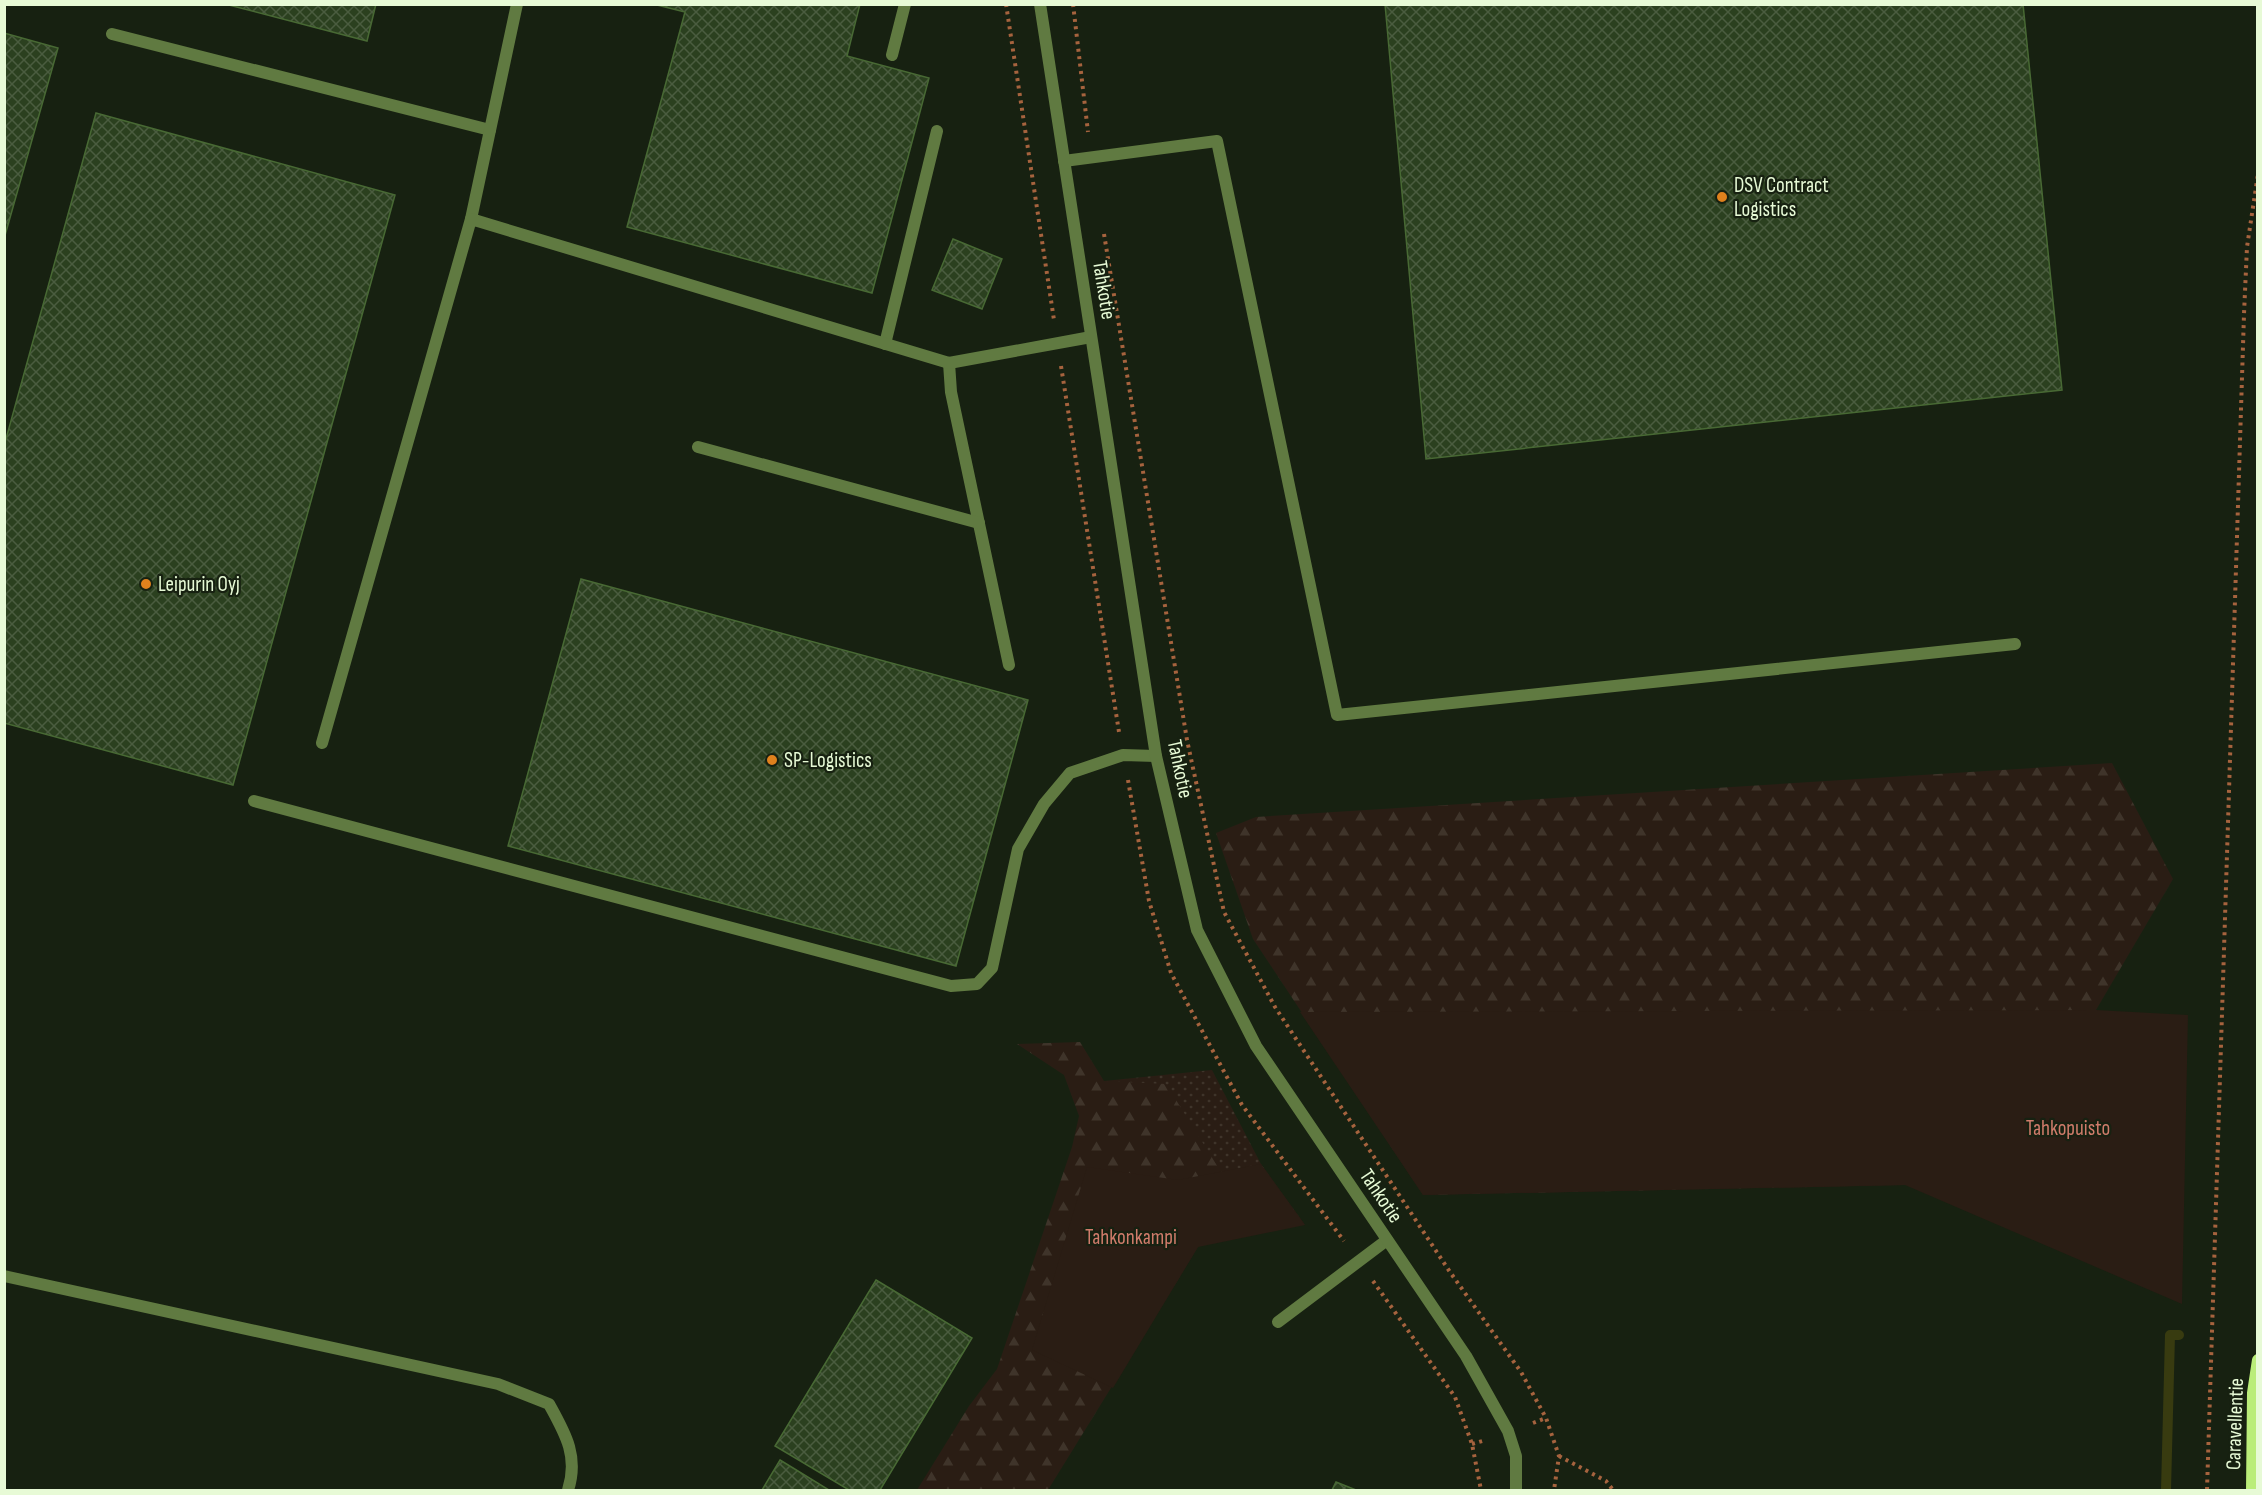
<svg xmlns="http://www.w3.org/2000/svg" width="2262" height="1495" font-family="'Sofia Sans Condensed',sans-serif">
	<defs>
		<pattern id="grass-dots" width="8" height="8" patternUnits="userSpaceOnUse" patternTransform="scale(1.5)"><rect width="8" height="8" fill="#2a1d14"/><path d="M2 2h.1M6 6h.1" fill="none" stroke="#3f342a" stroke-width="1.8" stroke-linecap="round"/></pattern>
		<pattern id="forest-firs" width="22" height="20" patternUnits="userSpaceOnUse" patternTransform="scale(1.5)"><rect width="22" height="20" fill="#2a1d14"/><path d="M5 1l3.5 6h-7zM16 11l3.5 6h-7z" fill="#3f342a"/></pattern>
		<pattern id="building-cross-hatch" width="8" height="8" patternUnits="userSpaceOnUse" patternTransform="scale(1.5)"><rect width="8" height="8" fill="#2b401f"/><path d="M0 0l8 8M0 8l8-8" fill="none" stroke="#4a5c3f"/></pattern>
	</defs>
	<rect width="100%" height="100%" fill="#172111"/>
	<polygon fill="url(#grass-dots)" points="1212,1070 1261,1164 1305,1225 1243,1193 1221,1172 1104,1081"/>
	<g fill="url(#forest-firs)">
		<polygon points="2112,763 2173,879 2096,1010 1905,1185 1423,1195 1253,939 1216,833 1256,817"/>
		<polygon points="1080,1042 1104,1081 1166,1084 1221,1172 1243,1193 1198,1247 1048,1490 917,1490 969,1406 997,1369 1072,1147 1079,1116 1064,1075 1017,1044"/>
	</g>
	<g fill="#2a1d14">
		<polygon points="2096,1010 2188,1015 2182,1304 1905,1185 1423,1195 1300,1012"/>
		<polygon points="1261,1164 1305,1225 1198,1247 1113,1388 1032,1350 1087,1167 1178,1180"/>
	</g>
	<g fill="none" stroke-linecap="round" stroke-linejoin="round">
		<polyline stroke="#383b10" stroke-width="10" points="2166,1490 2170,1335 2179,1335"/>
	</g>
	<g fill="url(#building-cross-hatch)" stroke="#486934" stroke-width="1.5">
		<polygon points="225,4 376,4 367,41"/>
		<polygon points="653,4 860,4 847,56 929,78 872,293 627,227 685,12"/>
		<polygon points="1385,4 2023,4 2062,390 1426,459"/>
		<polygon points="4,33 58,48 4,239"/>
		<polygon points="96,113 395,195 233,785 4,723 4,446"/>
		<polygon points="953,239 1002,259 982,309 932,290"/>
		<polygon points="581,579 1028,700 956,966 508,846"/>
		<polygon points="876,1280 972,1338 880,1490 849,1490 775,1446"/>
		<polygon points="780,1460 829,1490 762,1490"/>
		<polygon points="1336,1482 1356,1490 1332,1490"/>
	</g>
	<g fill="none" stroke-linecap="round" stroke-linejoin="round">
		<g stroke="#a6633e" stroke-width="4" stroke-dasharray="3 4.5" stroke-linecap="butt">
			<polyline points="1006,4 1054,320"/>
			<polyline points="1073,4 1088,132"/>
			<polyline points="1104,234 1187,740 1224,912 1275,1007 1450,1272 1521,1372 1546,1418 1559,1456 1554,1490"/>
			<polyline points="1061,366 1119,732"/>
			<polyline points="1128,780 1149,901 1171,973 1242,1105 1344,1241"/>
			<polyline points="1373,1281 1455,1397 1472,1444 1481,1490"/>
			<polyline points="1533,1423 1546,1418"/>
			<polyline points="1472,1444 1486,1440"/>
			<polyline points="1559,1456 1606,1481 1613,1490"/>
			<polyline points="2207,1490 2244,314 2247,247 2258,174"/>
		</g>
		<g stroke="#607a41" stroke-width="12">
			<polyline points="112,34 490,130"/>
			<polyline points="892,55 905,4"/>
			<polyline points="1064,161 1217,141 1337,715 2015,644"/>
			<polyline points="471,219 517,4"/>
			<polyline points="885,344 937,131"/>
			<polyline points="949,363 951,392 1009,665"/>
			<polyline points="698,447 979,523"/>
			<polyline points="322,743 471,219 949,363 1091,337"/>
			<polyline points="254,801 951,986 977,984 992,968 1018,849 1044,804 1070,773 1123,755 1156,756"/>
			<path d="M4,1276L498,1384L549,1404C565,1433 579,1456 568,1490"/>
			<polyline points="1278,1322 1387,1240"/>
		</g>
		<polyline stroke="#607a41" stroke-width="12" points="1040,4 1156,756 1197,930 1256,1046 1466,1356 1508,1431 1516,1456 1516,1490"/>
		<polyline stroke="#baed79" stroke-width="12" points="2252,1490 2253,1393 2258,1360"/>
	</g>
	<g fill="#df811d" stroke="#172111" stroke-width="2">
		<circle cx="1722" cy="197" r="6"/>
		<circle cx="146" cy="584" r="6"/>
		<circle cx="772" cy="760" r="6"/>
	</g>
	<g text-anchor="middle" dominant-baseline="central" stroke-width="4.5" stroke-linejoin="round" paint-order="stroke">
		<g font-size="21" fill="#e7fad6" stroke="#172111" text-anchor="start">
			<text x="1734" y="185">DSV Contract<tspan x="1734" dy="24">Logistics</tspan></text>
			<text x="158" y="584">Leipurin Oyj</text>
			<text x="784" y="760">SP-Logistics</text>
		</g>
		<g font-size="21" fill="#e7fad6" stroke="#172111">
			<text transform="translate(1104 290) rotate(81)">Tahkotie</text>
			<text transform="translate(1180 769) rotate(78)">Tahkotie</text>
			<text transform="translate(1381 1196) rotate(56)">Tahkotie</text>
			<text transform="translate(2235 1424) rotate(-88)">Caravellentie</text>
		</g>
		<g font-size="21" fill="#d07c6b" stroke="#172111">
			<text x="2068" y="1128">Tahkopuisto</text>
			<text x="1131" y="1237">Tahkonkampi</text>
		</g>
	</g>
	<rect width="2262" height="1495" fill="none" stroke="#e7fad6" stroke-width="12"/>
</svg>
